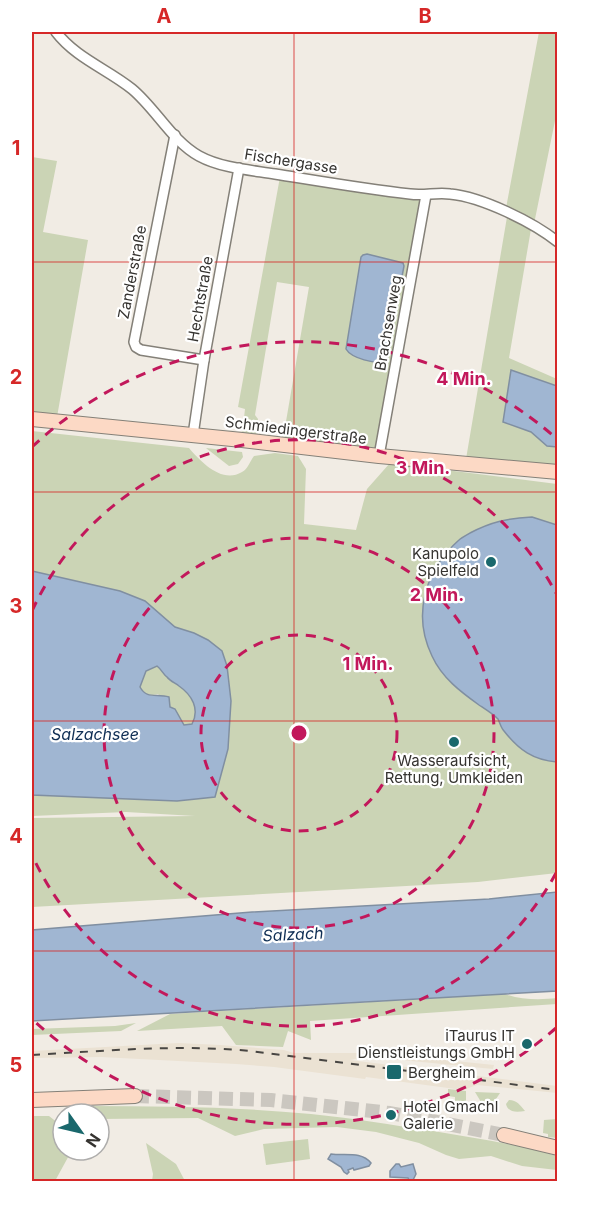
<svg xmlns="http://www.w3.org/2000/svg" width="589" height="1213" font-family="Inter,sans-serif">
	<rect width="100%" height="100%" fill="#f1ece4"/>
	<polygon fill="#ebe2d3" points="178,1043 220,1045 284,1050 294,1053 377,1053 494,1065 493,1069 381,1058 366,1057 350,1060 557,1086 557,1093 477,1085 463,1090 366,1077 365,1079 274,1067 236,1064 101,1057 32,1058 32,1051"/>
	<g fill="#cbd4b5">
		<polygon points="539,32 557,32 557,111 535,219 531,229 509,358 557,379 557,386 511,370 531,432 547,446 557,447 557,470 466,459 507,217 506,208"/>
		<polygon points="32,157 57,161 43,232 88,240 57,417 32,413"/>
		<polygon points="280,177 421,198 378,446 374,449 283,439 309,287 277,282 255,415 258,419 256,437 242,436 245,409 238,407"/>
		<path d="M32,431L189,448C201,462 222,484 242,472C248,469 250,461 254,456L275,453L298,456L306,469L304,524L356,530L367,489L390,463L557,484V873L478,882L32,907V818L195,816L126,812L32,816V795L177,801L215,797L208,640L194,633L175,627L144,601L120,591L32,571Z"/>
		<polygon points="206,448 242,452 243,457 238,464 229,466"/>
		<path d="M157,666C162,670 163,674 167,677C170,681 175,683 179,686C192,695 200,709 192,724L185,726L180,720L175,709L170,707L158,694C150,696 145,695 140,687L146,671Z"/>
		<path d="M505,994C520,1000 541,1000 557,998V1004L310,1021L311,1040L288,1031L283,1047L236,1045L222,1026L137,1031L170,1014Z"/>
		<polygon points="136,1023 121,1031 32,1035 32,1029 115,1026"/>
		<polygon points="448,1089 466,1091 466,1102 463,1104 455,1103 455,1097 448,1096"/>
		<polygon points="475,1092 500,1093 496,1099 495,1108 481,1102"/>
		<path d="M509,1100C517,1100 520,1105 525,1111C517,1112 508,1113 506,1104Z"/>
		<path d="M89,1106C163,1106 237,1107 311,1114C352,1118 392,1125 433,1131C475,1138 516,1144 557,1156V1170L522,1166L491,1156L459,1159L446,1155L419,1143L376,1132L337,1127L264,1129L235,1136L198,1118L100,1119L99,1114H96Z"/>
		<polygon points="32,1116 49,1116 63,1127 63,1150 72,1150 55,1181 32,1181"/>
		<polygon points="557,1119 557,1138 548,1137 548,1134 543,1133 544,1120"/>
		<polygon points="308,1139 310,1159 266,1165 263,1144"/>
		<polygon points="146,1143 176,1164 185,1181 152,1181 153,1174"/>
	</g>
	<g fill="#a0b6d2" stroke="#808fa1" stroke-width="1.5" fill-rule="evenodd">
		<path d="M367,254L403,263L404,266L387,357L386,361C376,365 351,358 346,349L361,257L363,255Z"/>
		<polygon points="511,370 557,386 557,447 547,446 531,432 503,422"/>
		<path d="M532,517L557,525V762C533,760 519,750 504,731C501,728 500,723 498,719C493,714 485,709 479,705C461,692 442,678 432,656C412,615 425,570 459,540C462,537 467,535 470,533C491,522 508,518 532,517Z"/>
		<path d="M32,571L120,591L145,601L175,627L194,633L208,640L222,651L227,666L231,701L228,749L215,797L177,801L32,795ZM157,666C162,670 163,674 167,677C170,681 175,683 179,686C192,695 200,709 192,724L184,725L175,709L170,707L169,697C157,693 147,700 140,687L146,671Z"/>
		<polygon points="557,892 557,991 32,1021 32,930 252,912 489,899"/>
		<path d="M331,1154C345,1156 361,1151 371,1163L369,1166L354,1170L353,1168L348,1170L349,1172L347,1174L344,1172L341,1167L328,1159Z"/>
		<polygon points="396,1164 399,1164 401,1167 413,1164 416,1174 413,1180 409,1180 408,1178 390,1177 390,1171"/>
	</g>
	<g fill="none" stroke-linecap="round" stroke-linejoin="round">
		<polyline stroke="#cbc7c0" stroke-width="14" stroke-dasharray="14 7" stroke-linecap="butt" points="135,1096 271,1100 390,1113 504,1135"/>
		<g stroke="#848078" stroke-width="12">
			<g id="street">
				<path d="M56,32C76,58 107,69 132,89C156,109 172,141 199,156C221,168 250,170 275,174C319,181 365,189 410,194C424,196 437,192 450,194C482,197 533,222 558,242"/>
				<polyline points="175,135 134,342 136,347 141,350 204,360"/>
				<polyline points="193,435 204,360 239,168"/>
				<polyline points="379,456 426,195"/>
			</g>
		</g>
		<g stroke="#848078" stroke-width="16">
			<g id="secondary">
				<polyline points="32,419 242,440 379,456 558,472"/>
				<polyline points="32,1100 135,1096"/>
				<polyline points="504,1135 558,1148"/>
			</g>
		</g>
		<use href="#street" stroke="#fff" stroke-width="9"/>
		<use href="#secondary" stroke="#fcd9c5" stroke-width="14"/>
		<path stroke="#484643" stroke-width="2" stroke-dasharray="8 8" stroke-linecap="butt" d="M32,1055C105,1051 177,1044 250,1051L558,1090"/>
	</g>
	<path fill="none" stroke="#d62828" stroke-width="1.5" stroke-opacity="0.55" d="M294,32V1182M32,262H558M32,492H558M32,721H558M32,951H558"/>
	<g fill="none" stroke="#c2185b" stroke-width="3" stroke-dasharray="10 8">
		<circle cx="299" cy="733" r="98"/>
		<circle cx="299" cy="733" r="195"/>
		<path d="M556 873A293 293 0 0 1 32 855M32 611A293 293 0 0 1 556 593"/>
		<path d="M556 1028A391 391 0 0 1 32 1019M32 447A391 391 0 0 1 556 438"/>
	</g>
	<g fill="#1a686c" stroke="#fff" stroke-width="2">
		<circle cx="491" cy="562" r="6"/>
		<circle cx="454" cy="742" r="6"/>
		<circle cx="527" cy="1044" r="6"/>
		<rect x="386" y="1064" width="16" height="16" rx="3"/>
		<circle cx="391" cy="1115" r="6"/>
	</g>
	<g text-anchor="middle" dominant-baseline="central" stroke-width="4.5" stroke-linejoin="round" paint-order="stroke">
		<g font-size="15" fill="#353330" stroke="#fff">
			<text transform="translate(291 161) rotate(9)">Fischergasse</text>
			<text transform="translate(132 272) rotate(-79)">Zanderstraße</text>
			<text transform="translate(200 299) rotate(-80)">Hechtstraße</text>
			<text transform="translate(388 323) rotate(-80)">Brachsenweg</text>
			<text transform="translate(296 430) rotate(7)">Schmiedingerstraße</text>
		</g>
		<g font-size="15" fill="#353330" stroke="#fff" text-anchor="end">
			<text x="479" y="553">Kanupolo<tspan x="479" dy="17">Spielfeld</tspan></text>
			<text x="454" y="760" text-anchor="middle">Wasseraufsicht,<tspan x="454" dy="17">Rettung, Umkleiden</tspan></text>
			<text x="515" y="1035">iTaurus IT<tspan x="515" dy="17">Dienstleistungs GmbH</tspan></text>
			<text x="408" y="1072" text-anchor="start">Bergheim</text>
			<text x="403" y="1106" text-anchor="start">Hotel Gmachl<tspan x="403" dy="17">Galerie</tspan></text>
		</g>
		<g font-size="16" font-style="italic" fill="#0f2e54" stroke="#fff">
			<text x="95" y="734">Salzachsee</text>
			<text transform="translate(293 934) rotate(-3)">Salzach</text>
		</g>
	</g>
	<circle cx="299" cy="733" r="9" fill="#c2185b" stroke="#fff" stroke-width="3"/>
	<g font-size="18" text-anchor="middle" font-weight="bold" fill="#c2185b" stroke="#fff" stroke-width="4.5" stroke-linejoin="round" paint-order="stroke">
		<text x="464" y="385">4 Min.</text>
		<text x="423" y="474">3 Min.</text>
		<text x="437" y="601">2 Min.</text>
		<text x="368" y="670">1 Min.</text>
	</g>
	<rect width="589" height="1213" fill="none" stroke="#ffffff" stroke-width="66"/>
	<g transform="translate(81 1132) rotate(124)"><circle r="28" fill="#ffffff" stroke="#aeadac" stroke-width="1.5"/>
	<path d="M0-4.5L10 22L0 15L-10 22Z" fill="#1a686c"/>
	<text y="-9" font-size="16" font-weight="bold" text-anchor="middle" fill="#353330">N</text>
	</g>
	<rect x="33" y="33" width="523" height="1147" fill="none" stroke="#d62828" stroke-width="2"/>
	<g font-size="20" text-anchor="middle" font-weight="bold" fill="#d62828">
		<text x="164" y="23">A</text>
		<text x="425" y="23">B</text>
		<text x="16" y="155">1</text>
		<text x="16" y="384">2</text>
		<text x="16" y="613">3</text>
		<text x="16" y="843">4</text>
		<text x="16" y="1072">5</text>
	</g>
</svg>
